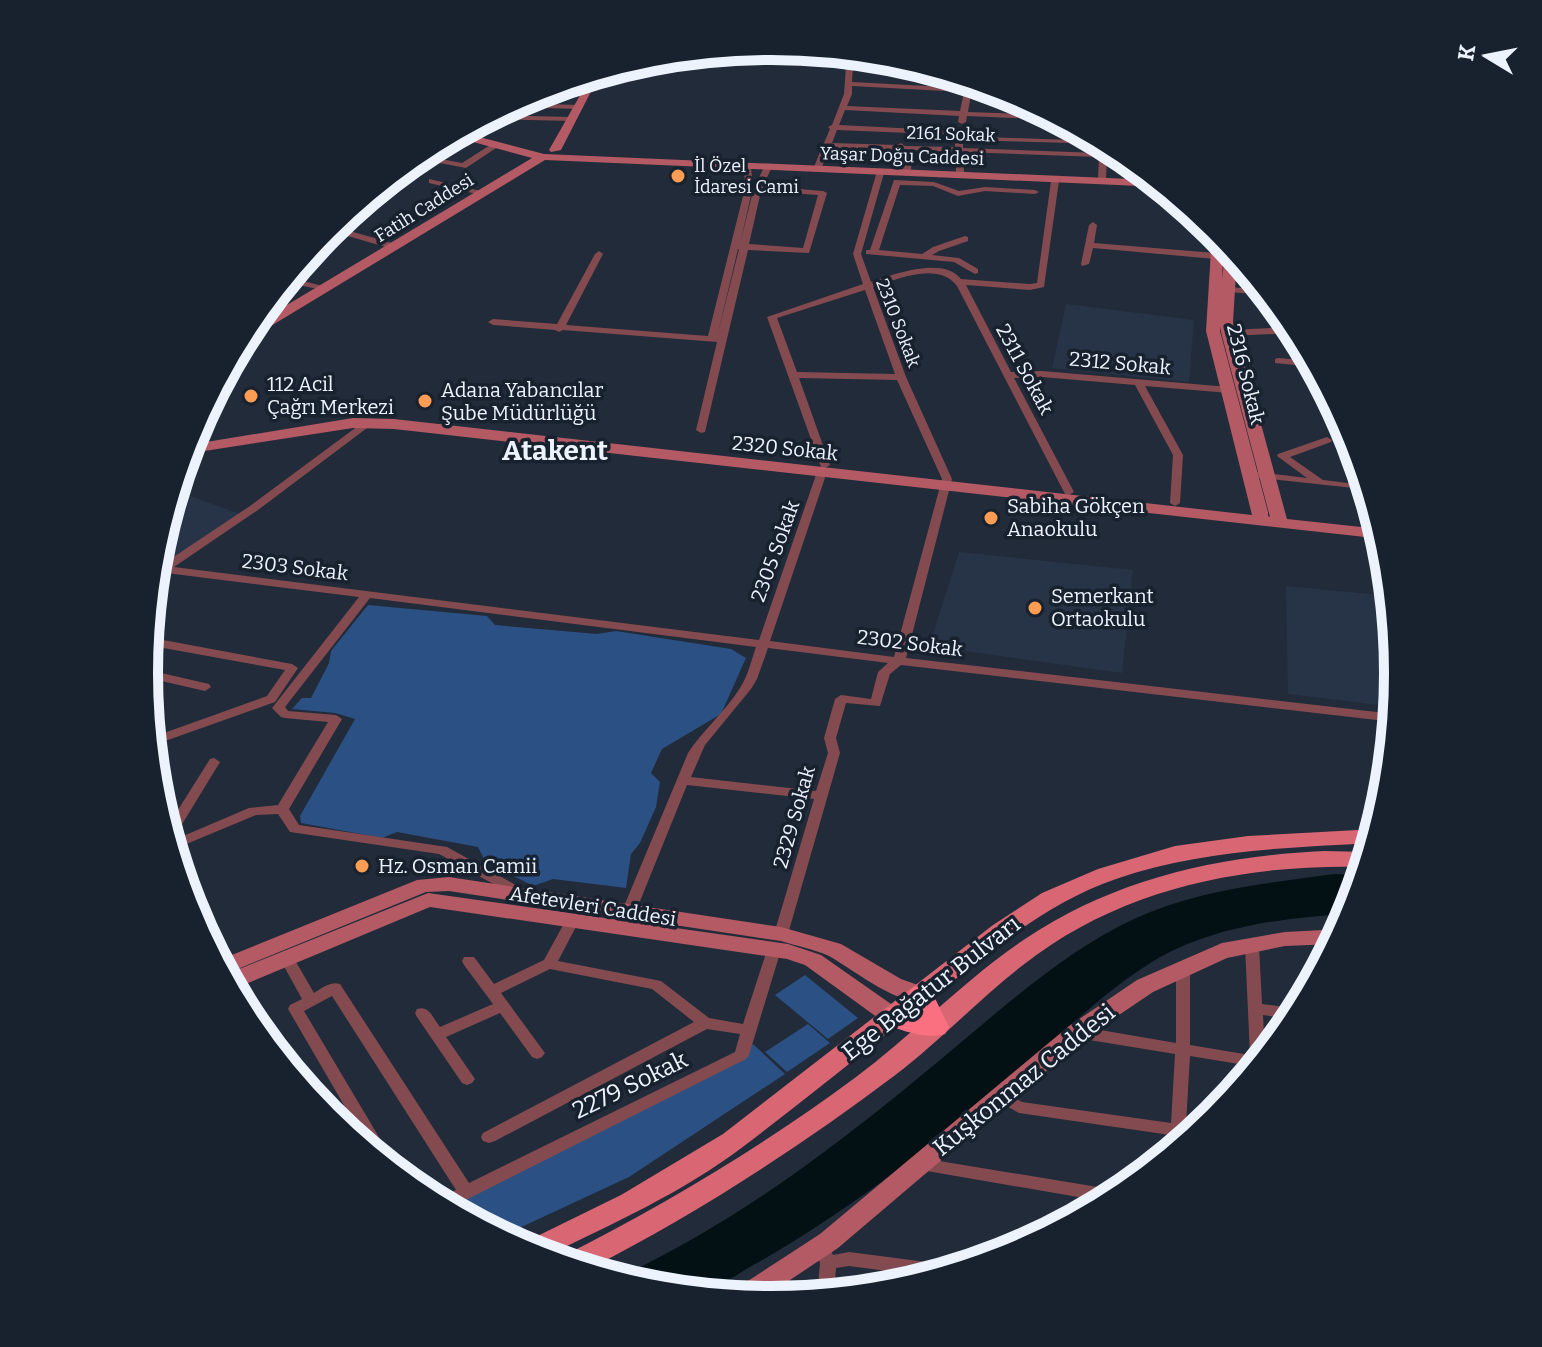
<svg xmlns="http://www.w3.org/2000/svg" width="1542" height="1347" font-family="Bitter,serif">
	<rect width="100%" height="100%" fill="#212b39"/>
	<g fill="#273447">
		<polygon points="1066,304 1194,320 1189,382 1052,368"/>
		<polygon points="174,490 246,516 153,575 156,551"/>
		<polygon points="959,552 1133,570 1122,673 929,646"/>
		<polygon points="1286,586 1391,596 1398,674 1395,707 1288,694"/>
	</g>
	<g fill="#2b5083">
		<polygon points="368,605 487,616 495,625 597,634 616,631 731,649 746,658 721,714 662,749 651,773 660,782 656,807 640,843 631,854 626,888 553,879 533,886 485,861 478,847 397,832 382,838 301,823 300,816 355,719 335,713 292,709 302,698 311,698 329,663 331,651"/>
		<polygon points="805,975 858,1018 828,1039 775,995"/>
		<polygon points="808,1024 830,1043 787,1072 765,1052"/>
		<polygon points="753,1044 785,1074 629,1177 500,1237 445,1207 740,1060"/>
	</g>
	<path fill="#031114" d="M1335,874L1362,875L1351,914C1285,917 1209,927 1152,962C1095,997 1050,1047 998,1090C923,1153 843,1214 757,1263C743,1270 712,1293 698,1294C671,1296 641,1287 615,1279C727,1228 829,1152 923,1074C990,1020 1055,956 1134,919C1197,890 1267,883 1335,874Z"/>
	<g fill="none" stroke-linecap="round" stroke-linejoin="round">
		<g fill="#834b50" fill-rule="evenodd">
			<path d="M847,53L854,54L853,61L912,64L921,66L918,68L853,65L852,82L965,88L967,80L973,82L968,112L1052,115L1060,120L967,116L966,122L962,124L958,122L959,116L845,110L839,125L959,131L963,133L959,135L837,130L832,143L897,145L901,143L905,146L955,147V144L959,142L963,144V148L1099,153L1100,148H1106L1107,153L1122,154L1127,158H1107L1106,178L1102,180L1098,178L1099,157L963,152L964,173L960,175L956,173L955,152L909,150L912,155L911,171L907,173L903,171L904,155L901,150L830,148L821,169H815L814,167L822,147L820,145L824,143L830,129L828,127L832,125L844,94ZM852,86L964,92L960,111L847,106L852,94Z"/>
			<polygon points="552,87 546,104 579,105 583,107 579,109 505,107 512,104 538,104 545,90"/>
			<polygon points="491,115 572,117 576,119 572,121 484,119"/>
			<polygon points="465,134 472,136 435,158 462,163 495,142 502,144 466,168 429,161 383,188 378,188 395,174"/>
			<polygon points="956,136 1099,141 1106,144 959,140 955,138"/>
			<path d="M744,166L751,168L753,186H755L764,167H767L771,169L763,186L823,191L827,193L809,253L748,250L705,432L701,433L696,430L717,342L563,330L559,332L555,330L493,325L488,322L493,319L557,324L595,254L599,251L603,254L566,325L708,336L745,188ZM752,191H753L740,244ZM761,191L818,195L803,248L749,244ZM738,249H739L717,337Z"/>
			<path d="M877,171L884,173L861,254L871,282C894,274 943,256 961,279L1030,284L1037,283L1051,181L1055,179L1059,181L1044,287L1030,290L966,285L1011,372L1042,371L1229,387L1234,390L1229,393L1145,386L1183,455L1180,503L1175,506L1170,503L1173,455L1135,385L1042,377L1014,378L1074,492L1069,495L1065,494L957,286C938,261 898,279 873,287L906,377L952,479L906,658L1394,714V722L901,665L890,674L880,706L846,703L836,738L840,753L788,934L786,938H776L774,934L814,799L687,785L636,911L634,914H624L622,911L688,753C703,730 725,712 740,688C748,676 751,661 756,647L370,598L285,707L288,711L336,715L342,719L289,809L299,825L447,847L525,890L527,893L525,896H515L439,854L290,832L278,814L256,815L172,850L169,842L249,808L278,805L328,722L285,718L281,717L272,708L359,597L166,573L153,579L154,570L250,506L366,420L370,419L375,422L258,510L174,567L759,640L817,472L822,469L827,472L770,641L894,657L942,479L897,380L799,378L830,465L825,468L821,467L767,317L863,284L853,254ZM865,290L895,374L797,372L777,318ZM768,648L888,663L878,672L871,699L841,695L835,699L824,738L828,753L816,791L691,777L705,745L751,689L757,679Z"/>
			<polygon points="429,179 481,191 485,193 481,195 429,183"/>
			<polygon points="894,180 934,182 959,191 985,187 1035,190 1039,192 1035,194 985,191 958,196 933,186 900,185 879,250 922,254 933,247 965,236 968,237 968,241 939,251 932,255 959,258 978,269 978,273 975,274 954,262 866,254 866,250 870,250"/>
			<polygon points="1093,222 1097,225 1094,243 1215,253 1219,256 1215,259 1093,248 1089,264 1082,266 1081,264 1089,225"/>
			<polygon points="332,226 399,245 400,247 396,250 327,230"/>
			<polygon points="304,259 317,267 299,280 327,287 327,291 284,282 288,278 290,278 307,267 300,263"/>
			<polygon points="1218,286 1264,290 1268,295 1215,291 1215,287"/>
			<polygon points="1294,327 1297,333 1228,336 1223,333 1228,330"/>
			<polygon points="1278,358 1312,361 1315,367 1275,363 1275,359"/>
			<path d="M1337,408L1351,434C1340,432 1334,421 1333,411Z"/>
			<polygon points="1327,437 1332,440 1331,442 1290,457 1323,480 1356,484 1364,476 1366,485 1363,489 1250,477 1245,474 1250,471 1307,478 1277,456 1278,454"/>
			<polygon points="147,637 292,664 298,668 275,702 151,746 150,738 267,696 285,670 147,645"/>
			<polygon points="144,669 209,684 211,687 205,691 144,677"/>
			<polygon points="214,758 220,762 173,839 169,840 166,829 210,759"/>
			<polygon points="183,887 189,888 236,960 238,964 236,968 231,969 226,968 191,913"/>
			<path d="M572,916L577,918L579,921L558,961L661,981L709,1018L743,1024L767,950L769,946H779L781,950L749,1055L746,1059L448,1209L434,1201L456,1190L332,996L304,1011L395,1164L397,1168L395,1172L373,1155L288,1009L290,1005L302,999L280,959L282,955H292L314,993C322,988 331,981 340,984L469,1183L735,1052L740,1034L707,1029L495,1141L489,1143L483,1141L481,1137L483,1133L694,1022L652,989L550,969L501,993L542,1049L545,1053L542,1057L537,1059L532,1057L500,1013L446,1037L475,1079L472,1083L467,1085L462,1083L417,1017L415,1013L417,1009C429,1005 433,1018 440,1027L493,1004L464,965L462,961L464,957H474L494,984L544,960L567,918Z"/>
			<polygon points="1252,941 1257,942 1259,946 1262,1004 1300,1009 1294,1019 1263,1015 1265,1056 1254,1069 1251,1066 1190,1056 1185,1141 1172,1153 1169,1148 1170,1135 1019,1113 996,1100 993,1096 996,1092 1001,1090 1022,1102 1171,1123 1175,1054 1077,1038 1072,1036 1070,1032 1072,1028 1077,1026 1176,1043 1176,968 1178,964 1183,963 1188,964 1190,968 1190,1045 1250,1055 1245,946 1247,942"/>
			<polygon points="921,1158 1116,1190 1122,1193 1107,1202 921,1170 915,1168 913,1164 915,1160"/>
			<polygon points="825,1249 831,1251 833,1255 849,1252 950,1265 957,1270 933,1277 849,1266 836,1268 834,1295 817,1296 820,1263 817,1256 819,1251"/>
		</g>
		<g fill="#b45a64" fill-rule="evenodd">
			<polygon points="601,72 561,150 551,152 549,150 591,76"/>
			<polygon points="460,132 544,154 1154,180 1162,187 545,160 248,340 241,341 247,329 532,158 451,136"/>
			<path d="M1216,231L1224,241L1222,279L1226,247L1237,257L1233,322L1287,519L1380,529L1383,539L394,429L353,428L185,454L188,445L353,418L394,419L1252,515L1206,331L1212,234ZM1220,327L1222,336L1270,517L1268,516V512L1220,331Z"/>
			<path d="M449,877L781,927L841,944L901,979L929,989L932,995L929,1001C901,1009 853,969 829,956C814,949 796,946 781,941L449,891L426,892L228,973L224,975L217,961L417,880Z"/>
			<polygon points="428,893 788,944 821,955 901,1011 904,1017 901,1023 893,1025 885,1023 805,965 787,959 430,907 236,988 231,989 224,975"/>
			<polygon points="1342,929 1335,944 1285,946 1227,958 1153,992 1085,1038 838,1248 760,1300 731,1297 734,1290 820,1234 1069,1026 1137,980 1222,943 1285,932"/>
		</g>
		<g fill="#d96673" fill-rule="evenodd">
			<path d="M1376,829L1372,843C1285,848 1199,850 1116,879C1048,902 994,949 939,992C874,1044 810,1096 744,1146C684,1192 612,1224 544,1257L517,1246L621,1195L723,1134L993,925L1042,893L1098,869L1175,846L1248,836Z"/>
			<path d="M1324,851L1369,852L1365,867C1243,864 1121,888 1023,965C978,1000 939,1042 894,1076C797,1149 695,1215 587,1270L559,1262L561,1257C665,1205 763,1146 856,1077C914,1034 965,979 1025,939C1114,879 1218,856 1324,851Z"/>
		</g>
		<path fill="#fb7081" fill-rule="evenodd" d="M921,985L930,988L949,1027L945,1034C926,1040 902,1030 883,1024L879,1017L883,1010L893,1007L915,1012L908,995L912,988Z"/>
	</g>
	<g fill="#fc9d53" stroke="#18212e" stroke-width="3">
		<circle cx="678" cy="176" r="8"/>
		<circle cx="251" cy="396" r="8"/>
		<circle cx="425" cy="401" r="8"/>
		<circle cx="991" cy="518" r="8"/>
		<circle cx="1035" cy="608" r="8"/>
		<circle cx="362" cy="866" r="8"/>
	</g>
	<g text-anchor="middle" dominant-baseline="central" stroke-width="7" stroke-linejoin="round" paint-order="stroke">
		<g font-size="18" fill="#ecf3fc" stroke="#18212e">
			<text transform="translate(951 134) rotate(2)">2161 Sokak</text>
			<text transform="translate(902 156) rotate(2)">Yaşar Doğu Caddesi</text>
			<text transform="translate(424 208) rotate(-32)">Fatih Caddesi</text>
			<text transform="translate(898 323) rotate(69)">2310 Sokak</text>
		</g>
		<g font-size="18" fill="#ecf3fc" stroke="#18212e" text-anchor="start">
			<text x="694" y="166">İl Özel<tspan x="694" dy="21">İdaresi Cami</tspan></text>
		</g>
		<g font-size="20" fill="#ecf3fc" stroke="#18212e">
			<text transform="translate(1120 363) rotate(5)">2312 Sokak</text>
			<text transform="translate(1025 369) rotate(62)">2311 Sokak</text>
			<text transform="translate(1246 374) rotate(76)">2316 Sokak</text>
			<text transform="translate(785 448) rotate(6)">2320 Sokak</text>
			<text transform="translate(775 551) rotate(-70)">2305 Sokak</text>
			<text transform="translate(295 567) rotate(7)">2303 Sokak</text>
			<text transform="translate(910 643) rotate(7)">2302 Sokak</text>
			<text transform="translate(794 817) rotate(-74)">2329 Sokak</text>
			<text transform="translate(593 906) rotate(9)">Afetevleri Caddesi</text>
		</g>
		<g font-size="20" fill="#ecf3fc" stroke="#18212e" text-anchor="start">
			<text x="267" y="384">112 Acil<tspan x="267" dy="23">Çağrı Merkezi</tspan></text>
			<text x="441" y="390">Adana Yabancılar<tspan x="441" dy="23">Şube Müdürlüğü</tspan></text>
			<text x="1007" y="506">Sabiha Gökçen<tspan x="1007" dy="23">Anaokulu</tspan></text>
			<text x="1051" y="596">Semerkant<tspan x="1051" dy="23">Ortaokulu</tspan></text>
			<text x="378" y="866">Hz. Osman Camii</text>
		</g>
		<g font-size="24" fill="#ecf3fc" stroke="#18212e">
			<text transform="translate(931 988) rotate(-38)">Ege Bağatur Bulvarı</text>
			<text transform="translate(1024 1080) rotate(-39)">Kuşkonmaz Caddesi</text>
			<text transform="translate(630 1085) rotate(-26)">2279 Sokak</text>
		</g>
		<g font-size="28" font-weight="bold" fill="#ecf3fc" stroke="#18212e">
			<text x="555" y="450">Atakent</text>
		</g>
	</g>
	<path d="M0 0H1542V1347H0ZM158 673a613 613 0 1 1 1226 0a613 613 0 1 1-1226 0Z" fill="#18212e" fill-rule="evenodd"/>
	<path fill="none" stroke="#ecf3fc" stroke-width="10" d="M158 673a613 613 0 1 1 1226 0a613 613 0 1 1-1226 0Z"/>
	<g transform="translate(1486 56) rotate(280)" stroke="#18212e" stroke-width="6" paint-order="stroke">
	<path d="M0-6L14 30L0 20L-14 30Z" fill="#ecf3fc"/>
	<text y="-12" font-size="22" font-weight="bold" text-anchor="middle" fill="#ecf3fc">K</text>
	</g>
</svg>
